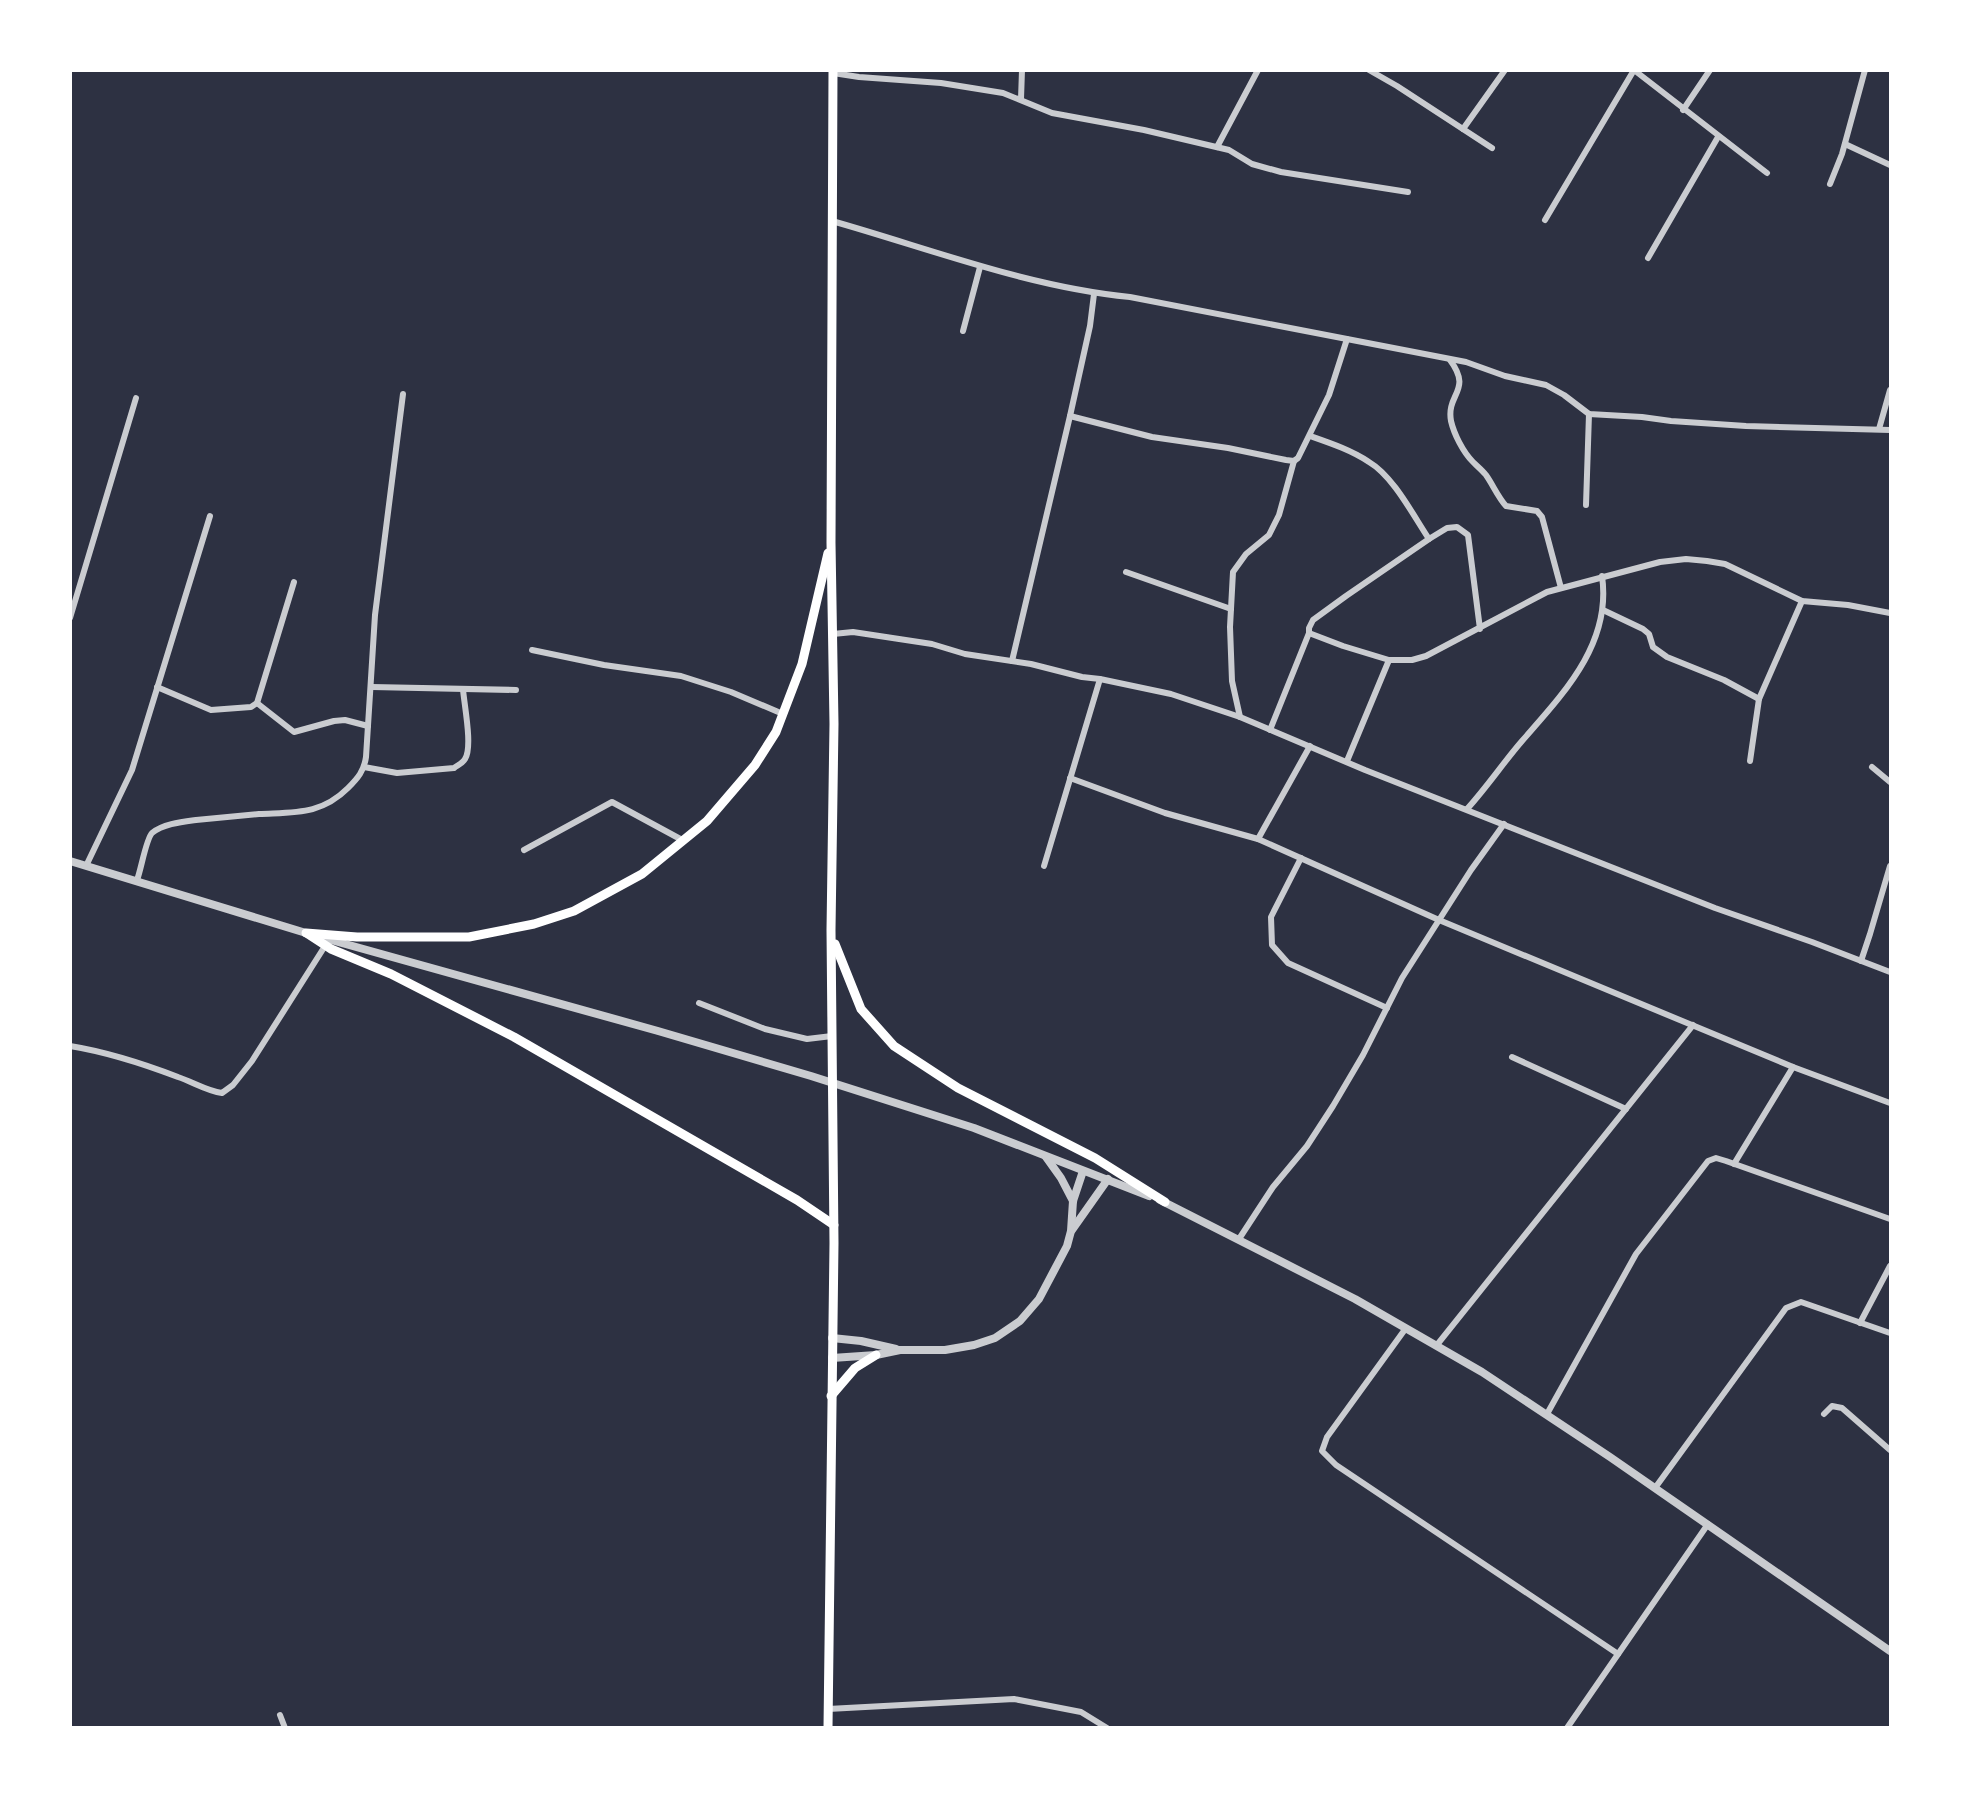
<svg xmlns="http://www.w3.org/2000/svg" width="1961" height="1798" font-family="'Exo 2',sans-serif">
	<rect width="100%" height="100%" fill="#2d3142"/>
	<g fill="none" stroke-linecap="round" stroke-linejoin="round">
		<g stroke="#caccd0" stroke-width="6">
			<polyline points="1369,70 1397,86 1492,148"/>
			<polyline points="833,73 859,77 941,83 1003,93 1052,113 1144,130 1229,150 1252,164 1281,172 1408,192"/>
			<polyline points="1021,99 1022,70"/>
			<polyline points="1683,110 1710,70"/>
			<polyline points="1463,129 1505,70"/>
			<polyline points="1845,144 1890,165"/>
			<polyline points="1217,147 1258,70"/>
			<polyline points="1830,184 1842,154 1865,70"/>
			<polyline points="1545,220 1634,70 1767,173"/>
			<path d="M832,221C931,249 1028,287 1130,297L1466,362L1505,376L1546,385L1564,395L1589,414L1642,417L1671,421L1746,426L1890,430"/>
			<polyline points="1648,258 1718,137"/>
			<polyline points="1094,294 1090,326 1070,416 1152,437 1228,448 1286,460 1294,461 1298,458 1329,395 1347,339"/>
			<polyline points="963,331 980,267"/>
			<path d="M1450,360C1473,391 1446,393 1451,421C1454,434 1463,452 1473,462C1477,466 1482,470 1486,475C1493,485 1498,497 1506,506L1537,511L1542,517L1561,588"/>
			<polyline points="1879,429 1890,390"/>
			<path d="M1310,436C1330,443 1351,450 1369,462C1393,476 1413,515 1429,539"/>
			<polyline points="1586,505 1589,414"/>
			<polyline points="1126,572 1231,609"/>
			<polyline points="1603,610 1643,629 1649,634 1653,647 1667,657 1724,680 1759,699"/>
			<polyline points="70,618 136,398"/>
			<polyline points="1480,629 1468,535 1457,527 1447,528 1429,539 1346,596 1313,620 1309,628 1309,633 1343,646 1389,660 1412,660 1426,656 1547,592 1660,562 1686,559 1707,561 1725,564 1802,601 1848,605 1890,613"/>
			<polyline points="833,634 853,632 932,644 965,654 1031,664 1082,677 1100,679 1171,694 1240,717 1365,770 1715,908 1812,942 1890,972"/>
			<polyline points="532,650 604,665 681,676 731,692 783,714"/>
			<polyline points="1012,661 1070,416"/>
			<polyline points="157,687 211,710 251,707 257,703 294,582"/>
			<polyline points="372,687 516,690"/>
			<polyline points="257,703 294,732 334,721 345,720 368,726"/>
			<polyline points="1240,717 1232,681 1230,627 1233,572 1246,554 1269,535 1279,515 1294,461"/>
			<polyline points="1270,730 1309,633"/>
			<polyline points="1347,761 1389,660"/>
			<polyline points="1750,761 1759,699 1802,601"/>
			<path d="M364,767L397,773L454,768C458,765 463,763 465,759C473,747 464,704 463,689"/>
			<polyline points="1872,767 1890,782"/>
			<polyline points="1070,778 1165,813 1258,839 1439,920 1793,1067 1890,1103"/>
			<path d="M1467,809C1487,787 1503,763 1522,741C1563,694 1612,644 1602,576"/>
			<polyline points="1258,839 1310,746"/>
			<polyline points="524,850 612,802 684,841"/>
			<polyline points="1301,858 1271,917 1272,945 1288,963 1387,1008"/>
			<polyline points="86,866 132,770 210,516"/>
			<polyline points="1044,866 1100,679"/>
			<path d="M137,880C141,870 146,839 152,833C163,824 181,822 196,820C217,818 238,816 259,814C295,812 321,815 348,788C358,778 364,771 366,757L375,615L403,394"/>
			<polyline points="1861,961 1870,934 1890,866"/>
			<polyline points="699,1003 765,1029 807,1039 832,1036"/>
			<path d="M70,1046C107,1052 144,1064 178,1077C193,1082 207,1091 222,1093L233,1085L252,1061L325,946"/>
			<polyline points="1512,1057 1626,1109"/>
			<polyline points="1734,1164 1793,1067"/>
			<polyline points="1239,1239 1273,1187 1307,1146 1333,1106 1363,1055 1402,978 1471,870 1504,824"/>
			<polyline points="1860,1323 1890,1266"/>
			<polyline points="1406,1328 1327,1437 1322,1451 1336,1465 1618,1654"/>
			<polyline points="1436,1346 1693,1025"/>
			<polyline points="1547,1414 1636,1254 1708,1161 1716,1158 1726,1161 1890,1219"/>
			<polyline points="1824,1414 1832,1406 1842,1408 1890,1450"/>
			<polyline points="1655,1488 1786,1308 1801,1302 1890,1333"/>
			<polyline points="828,1709 1014,1699 1081,1712 1107,1728"/>
			<polyline points="280,1715 285,1728"/>
			<polyline points="1567,1728 1708,1524"/>
		</g>
		<g stroke="#caccd0" stroke-width="8">
			<polyline points="70,861 306,933 658,1031 811,1076 974,1128 1149,1196"/>
			<polyline points="1046,1157 1061,1178 1073,1201"/>
			<polyline points="1160,1200 1355,1299 1482,1372 1610,1457 1890,1651"/>
			<polyline points="1072,1230 1108,1179"/>
			<polyline points="832,1338 861,1341 896,1349"/>
			<polyline points="832,1358 876,1355 900,1350 945,1350 974,1345 995,1338 1020,1321 1039,1299 1067,1246 1071,1231 1073,1201 1083,1171"/>
		</g>
		<g stroke="#fff" stroke-width="9">
			<polyline points="306,933 357,937 469,937 534,924 574,911 642,874 707,821 755,765 776,732 802,664 828,553"/>
			<polyline points="308,934 331,949 391,974 514,1037 797,1200 834,1225"/>
			<polyline points="835,944 861,1009 894,1046 958,1088 1095,1158 1165,1202"/>
			<polyline points="831,1396 855,1368 876,1355"/>
			<polyline points="828,1728 834,1243 831,930 834,724 831,543 833,70"/>
		</g>
	</g>
	<rect width="1961" height="1798" fill="none" stroke="#ffffff" stroke-width="144"/>
</svg>
